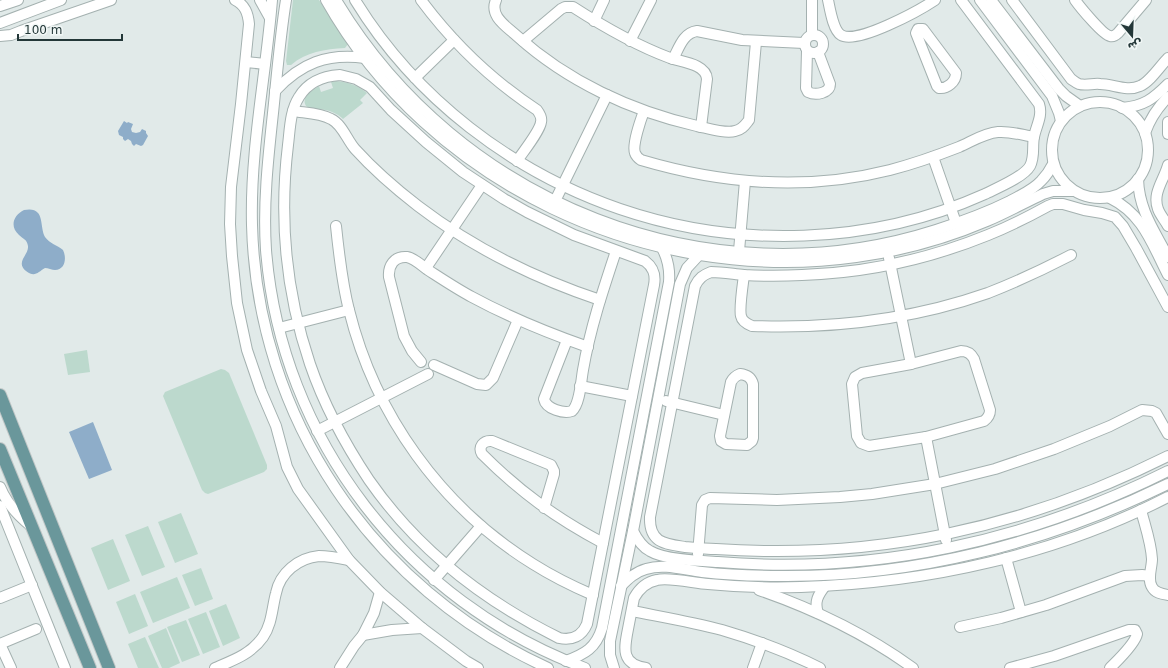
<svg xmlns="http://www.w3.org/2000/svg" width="1168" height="668" font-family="'DejaVu Sans',Vazirmatn,sans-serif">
	<rect width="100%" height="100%" fill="#e1eae9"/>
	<g fill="#bcd9cd">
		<path d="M293,0H319L348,44L345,48C325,49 306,52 291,65H287L286,61Z"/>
		<path d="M336,81C348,82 357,85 367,93L360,100L363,103L343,119C338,114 333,112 326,110C319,109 312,110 306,106C301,97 311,91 319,86L321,92L333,88L331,82Z"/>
		<polygon points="87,350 90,372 68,375 64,354"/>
		<polygon points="221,369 225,370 229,373 267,465 267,469 264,472 208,494 205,493 202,490 163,396 165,392"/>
		<polygon points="181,513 198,554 175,563 158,522"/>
		<polygon points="148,526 165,567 142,576 125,535"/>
		<polygon points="113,539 130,581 108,590 91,548"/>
		<polygon points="201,568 213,599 195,606 182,575"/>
		<polygon points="177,577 190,608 153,623 140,592"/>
		<polygon points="135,594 148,626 129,634 116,602"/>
		<polygon points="226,604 240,638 223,646 209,611"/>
		<polygon points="206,612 220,647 203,654 188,619"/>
		<polygon points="186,620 200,655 182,662 167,627"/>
		<polygon points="166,628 180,663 169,668 162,668 148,636"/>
		<polygon points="145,637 159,668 138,668 128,644"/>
	</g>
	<g fill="#8eadc9">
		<polygon points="124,121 127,123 128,122 133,124 131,129 132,132 136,133 140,132 142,129 146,131 146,133 148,136 143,145 141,146 136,144 134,146 132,144 131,141 128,139 125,141 123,139 123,137 119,135 118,131"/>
		<path d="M24,210C46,206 39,226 45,237C50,244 57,245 63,250C67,258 65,270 55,270C52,270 48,268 45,268C38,272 35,278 26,271C15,262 29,255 28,246C27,239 23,239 19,235C9,226 14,215 24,210Z"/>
		<polygon points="93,422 112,470 89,479 69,432"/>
	</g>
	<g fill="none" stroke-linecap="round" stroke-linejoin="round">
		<g stroke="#a4b1b0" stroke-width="12">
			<g id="minor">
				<path d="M235,0C245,5 248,13 249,24L241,104L231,187L230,224L232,256L237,303L247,350L261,391L276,426L287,467L298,489L349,560L380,592L422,628L466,661L478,668"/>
				<polyline points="260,0 270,18"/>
				<path d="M272,0C266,75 250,149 252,225C257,418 372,588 548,668"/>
				<path d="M286,0C280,37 277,75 273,113C268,159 263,204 266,250C281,440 408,602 585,668"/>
				<path d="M326,0C430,184 648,286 856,257C901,251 945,239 987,221C1006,213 1024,203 1043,194L1053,191H1073"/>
				<path d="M336,0C458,204 708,303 936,230C961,222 986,213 1010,201C1021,195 1033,190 1041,181C1046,176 1050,170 1053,164"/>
				<path d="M355,0C415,98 512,172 620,209C737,249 872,245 985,194C997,188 1024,177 1030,166C1035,157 1032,146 1034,137C1036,126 1043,116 1039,104L961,0"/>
				<path d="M421,0C453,43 493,81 537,110C540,114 542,118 541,122C540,131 523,152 517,161"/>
				<path d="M496,0C489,16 506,26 517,36C567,81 631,111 697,126C707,128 726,134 735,131C742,130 745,125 749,120L756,42"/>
				<path d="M828,0C830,9 833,30 841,35C857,45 920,10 935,0"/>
				<polyline points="980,0 1052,96 1059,113 1061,121"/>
				<polyline points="991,0 1059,89 1066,96 1080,106"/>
				<path d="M1012,0L1071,79C1074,81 1076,83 1079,84C1086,86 1094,83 1100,84C1113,84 1127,92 1140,86C1150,82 1160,66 1168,58"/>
				<path d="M1075,0C1080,7 1103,35 1110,36C1113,37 1116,35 1118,33L1146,0"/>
				<polyline points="0,6 18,0"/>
				<polyline points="594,21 604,0"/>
				<polyline points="0,23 61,0"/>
				<path d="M918,29H923L956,73C956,82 947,89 939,88L937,86L916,33Z"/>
				<circle cx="814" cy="44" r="9"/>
				<polyline points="812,35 812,0"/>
				<polyline points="0,36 11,35 21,31 111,0"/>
				<path d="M523,41L561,9L565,7H573C604,27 635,45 670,58C682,62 706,64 707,79L701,127"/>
				<polyline points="630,41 651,0"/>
				<path d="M807,51L806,88L808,92C816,96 830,93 830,84L818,52"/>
				<path d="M673,59C679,48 683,33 697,31L742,40L804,43"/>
				<polyline points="246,62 265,64"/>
				<path d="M340,75L356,79L370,87L391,110L426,142L463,172L504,199L527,212L574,235L645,261C653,267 656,274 654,285L587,624C582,636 572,641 559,638C484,601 417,549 369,480C345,444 324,405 310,364C286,293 279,219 288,145C290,129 290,111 299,97C308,82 324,76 340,75Z"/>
				<polyline points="415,78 454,40"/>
				<path d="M275,91C301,63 327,53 365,58"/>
				<circle cx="1100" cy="150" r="48"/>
				<path d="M1122,108C1144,106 1153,99 1168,84"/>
				<path d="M293,111C305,113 320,113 331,119C342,124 347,140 355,149C374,170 396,189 418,206C473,248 534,278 600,300"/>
				<path d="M644,111C641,119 632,145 635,153C636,156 638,158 641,160C722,184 807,191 890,170C913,164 936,156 959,147C971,142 984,133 998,132C1010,131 1022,135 1034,137"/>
				<polyline points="1168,122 1168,134"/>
				<path d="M1145,133C1150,119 1157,108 1168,97"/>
				<polyline points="933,157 956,223"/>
				<path d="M1168,165C1164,180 1152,193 1158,209C1160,215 1165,220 1168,226"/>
				<path d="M1138,179C1139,210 1154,230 1168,257"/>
				<path d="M1110,198C1143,214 1152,244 1168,275"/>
				<polyline points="555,201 607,95"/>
				<path d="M336,226C339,255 342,283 349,310C375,415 441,507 533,564C552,576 572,586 593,595"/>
				<polyline points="739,251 745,181"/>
				<polyline points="889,258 911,364"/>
				<polyline points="426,268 482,185"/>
				<path d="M744,275C743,283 739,309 741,316C742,321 747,324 752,326C833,329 911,320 988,293C1016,282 1044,269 1071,255"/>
				<path d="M1168,307L1136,248L1123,226L1115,217L1102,213L1084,210L1063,204H1053L1048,206C1028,217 1008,227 988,235C929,259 865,273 802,275C783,276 764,276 744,275C733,274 722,272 711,272C703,275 699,278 695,286L650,517C649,543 665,544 685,547C696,548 706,549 716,549C876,560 1024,528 1168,456"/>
				<polyline points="279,328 349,310"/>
				<path d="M567,340L544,399C546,409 564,414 572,411C580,404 581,381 583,370C590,329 603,290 616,251"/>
				<path d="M961,351C967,351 971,353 974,359L990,410C990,415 988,418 984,421L926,437L869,446L861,443L857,436L852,384L855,377L862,373L911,364Z"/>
				<path d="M421,362L412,351L404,336L389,277C388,266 394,256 407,257C414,258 421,265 428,270C442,279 457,289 472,297C509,317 548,333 588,347"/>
				<polyline points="434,365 477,384 486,385 493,378 518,320"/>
				<path d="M740,374C747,375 751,377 753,384V438L752,441L747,445L726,444L721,441L720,436L731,382C733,378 735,376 740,374Z"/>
				<polyline points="580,386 632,396"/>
				<polyline points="666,401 724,415"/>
				<polyline points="317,431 428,374"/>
				<polyline points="926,437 946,540"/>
				<path d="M0,487C7,504 17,515 31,526"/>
				<polyline points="0,506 65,668"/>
				<path d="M544,508L554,474V471L551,465L492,441C483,440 478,447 482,454C520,492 556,518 603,543"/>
				<path d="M1141,510C1145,526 1151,542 1152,559C1152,568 1147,579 1152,587C1155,593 1162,594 1168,595"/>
				<path d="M633,531C637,539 642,547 650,551C665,560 700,561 718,562C875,575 1028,541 1168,471"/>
				<polyline points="698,554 702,505 705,500 710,498 777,500 840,497 872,494 935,484 995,469 1054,449 1110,426 1142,410 1152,411 1156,413 1168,434"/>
				<polyline points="1006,558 1021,612"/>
				<polyline points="434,580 481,526"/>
				<path d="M621,586C628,579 635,572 646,569C664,563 684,570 702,572C728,575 755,576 781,576C915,577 1047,543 1168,484"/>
				<path d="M759,590C814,609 866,634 913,668"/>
				<polyline points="0,598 32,585"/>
				<path d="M632,611C662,617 692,622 722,630C756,640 788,652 820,668"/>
				<path d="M818,613C814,602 818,595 825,586"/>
				<polyline points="960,627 1001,618 1046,605 1125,576 1142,575 1150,576"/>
				<polyline points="363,635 392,630 422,628"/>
				<polyline points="0,644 36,629"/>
				<polyline points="0,644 11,668"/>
				<path d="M566,661C585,654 596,648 602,628L669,282C670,269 668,259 662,248"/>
				<path d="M215,668C234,660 251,654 263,637C272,624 272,608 276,593C280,573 298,558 319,556C329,556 339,558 349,560"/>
				<polyline points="340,668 354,646 363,635 374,613 380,592"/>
				<polyline points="614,668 610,655 610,641 633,531 680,284 687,268 699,255"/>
				<path d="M646,668C621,664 624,649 628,629C630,619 632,608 634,598C639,589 646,582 657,580C669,577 694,583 708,584C739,587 770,588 801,587C928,583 1055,555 1168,497"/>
				<polyline points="753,668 762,643"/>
				<path d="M1010,668L1054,656L1129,630H1135L1137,634C1135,644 1117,661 1110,668"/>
			</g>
		</g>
		<g stroke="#c1c7c7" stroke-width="14">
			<g id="major">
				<polyline points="0,395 109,668"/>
				<polyline points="0,449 90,668"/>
			</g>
		</g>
		<use href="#minor" stroke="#fff" stroke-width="10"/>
		<use href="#major" stroke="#6a979b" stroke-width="12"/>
	</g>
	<g transform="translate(1132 36) rotate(161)" stroke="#f1f7f6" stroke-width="3" paint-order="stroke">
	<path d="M0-3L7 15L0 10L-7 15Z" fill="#233738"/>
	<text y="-6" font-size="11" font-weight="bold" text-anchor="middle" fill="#233738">ش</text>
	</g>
	<path d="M18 34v6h104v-6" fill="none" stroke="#233738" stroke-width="2"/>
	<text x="24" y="34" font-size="12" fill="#233738" stroke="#f1f7f6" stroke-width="3" paint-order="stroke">100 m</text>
</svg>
